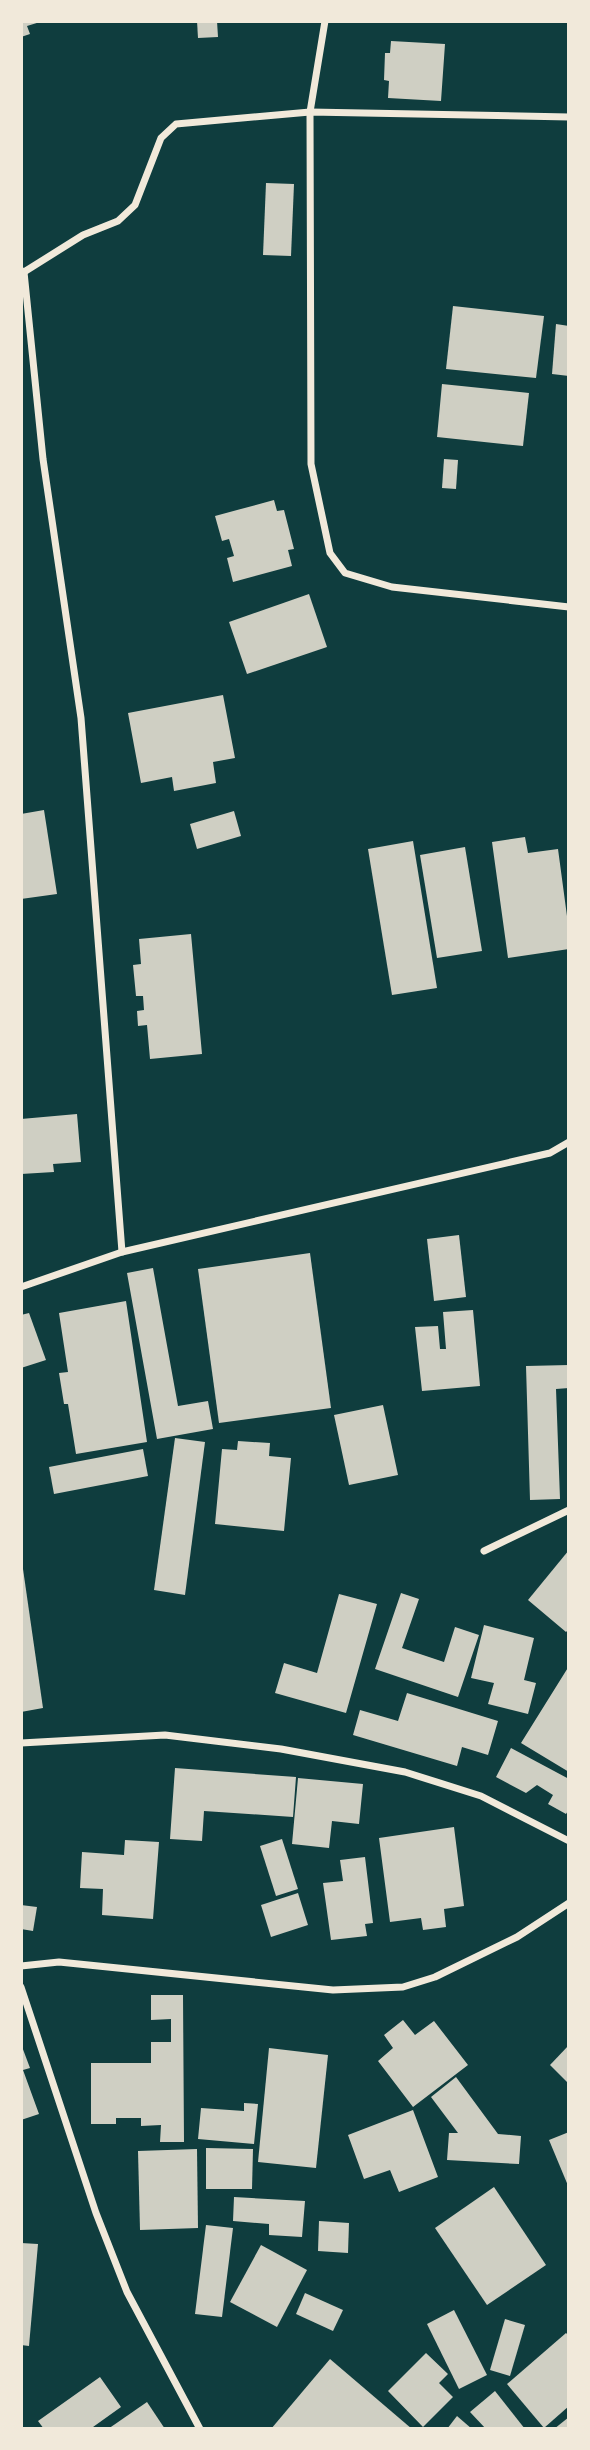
<svg xmlns="http://www.w3.org/2000/svg" width="590" height="2450" font-family="Raleway,sans-serif">
	<rect width="100%" height="100%" fill="#0f3d3e"/>
	<g fill="#cfcfc3">
		<polygon points="21,21 40,21 40,22 27,26 30,34 21,37"/>
		<polygon points="197,21 217,21 218,37 198,38"/>
		<polygon points="391,41 445,44 441,101 388,98 389,81 384,80 385,53 390,53"/>
		<polygon points="266,183 294,184 291,256 263,255"/>
		<polygon points="453,306 544,316 536,378 446,369"/>
		<polygon points="556,324 569,326 569,376 552,374"/>
		<polygon points="442,384 529,393 523,446 437,437"/>
		<polygon points="444,459 458,460 456,489 442,488"/>
		<polygon points="274,500 277,511 284,510 294,549 288,550 292,566 233,582 227,558 234,556 229,539 222,541 215,516"/>
		<polygon points="309,594 327,647 247,674 229,622"/>
		<polygon points="223,695 235,758 213,762 216,783 174,791 172,777 141,783 128,713"/>
		<polygon points="44,810 57,894 21,899 21,814"/>
		<polygon points="234,811 241,836 197,849 190,824"/>
		<polygon points="525,837 528,853 558,849 569,931 569,949 508,958 492,842"/>
		<polygon points="413,841 437,988 392,995 368,849"/>
		<polygon points="465,847 482,951 437,958 420,855"/>
		<polygon points="191,934 202,1054 150,1059 147,1025 138,1026 137,1011 144,1010 143,996 136,996 133,965 141,964 139,939"/>
		<polygon points="77,1114 81,1162 53,1164 54,1172 21,1174 21,1119"/>
		<polygon points="459,1235 466,1297 434,1301 427,1239"/>
		<polygon points="310,1253 331,1408 219,1423 198,1269"/>
		<polygon points="153,1268 178,1406 208,1401 213,1429 157,1439 127,1273"/>
		<polygon points="126,1301 147,1442 76,1454 68,1404 64,1404 59,1373 68,1372 59,1313"/>
		<polygon points="473,1310 480,1386 422,1391 415,1327 438,1326 440,1349 446,1349 443,1312"/>
		<polygon points="29,1313 46,1360 21,1368 21,1315"/>
		<polygon points="569,1365 569,1388 556,1389 560,1499 530,1500 526,1366"/>
		<polygon points="383,1405 398,1475 349,1485 334,1415"/>
		<polygon points="175,1438 205,1442 185,1595 154,1590"/>
		<polygon points="238,1441 270,1443 269,1456 291,1458 284,1531 215,1524 222,1449 237,1450"/>
		<polygon points="143,1449 148,1476 54,1494 49,1467"/>
		<polygon points="569,1550 569,1629 566,1632 528,1600"/>
		<polygon points="23,1569 43,1708 21,1712 21,1570"/>
		<polygon points="401,1593 419,1599 402,1648 444,1662 455,1627 479,1635 458,1697 375,1669"/>
		<polygon points="339,1594 377,1604 346,1713 275,1693 284,1663 317,1673"/>
		<polygon points="484,1625 534,1638 524,1680 536,1683 528,1714 488,1704 494,1683 471,1678"/>
		<polygon points="569,1666 567,1713 569,1772 521,1743"/>
		<polygon points="407,1693 498,1721 488,1755 462,1747 457,1766 353,1735 360,1710 398,1721"/>
		<polygon points="511,1748 569,1779 569,1809 566,1814 548,1804 553,1795 537,1785 526,1793 496,1777"/>
		<polygon points="175,1768 296,1777 293,1817 204,1811 202,1841 170,1839"/>
		<polygon points="298,1778 363,1784 359,1824 332,1821 329,1848 292,1844"/>
		<polygon points="454,1827 464,1906 444,1909 446,1927 423,1930 421,1918 390,1922 379,1838"/>
		<polygon points="282,1839 298,1889 276,1896 260,1846"/>
		<polygon points="125,1840 159,1842 153,1919 102,1915 103,1889 80,1888 82,1852 124,1855"/>
		<polygon points="365,1857 373,1923 365,1924 367,1936 331,1940 323,1883 343,1881 340,1860"/>
		<polygon points="298,1893 308,1925 271,1937 261,1905"/>
		<polygon points="21,1905 37,1907 33,1931 21,1929"/>
		<polygon points="151,1995 183,1995 184,2142 160,2142 161,2125 141,2126 141,2118 116,2118 116,2124 91,2124 91,2063 151,2063 151,2042 171,2042 171,2019 151,2020"/>
		<polygon points="403,2020 415,2035 434,2021 468,2065 413,2107 378,2061 393,2048 384,2035"/>
		<polygon points="21,2044 30,2068 23,2070 39,2114 21,2120"/>
		<polygon points="569,2045 569,2084 550,2065"/>
		<polygon points="269,2048 328,2055 316,2168 258,2162"/>
		<polygon points="456,2077 498,2134 521,2136 519,2164 447,2160 449,2133 458,2133 431,2097"/>
		<polygon points="244,2103 258,2104 254,2144 198,2139 201,2108 244,2111"/>
		<polygon points="413,2110 438,2177 399,2192 390,2170 364,2179 348,2135"/>
		<polygon points="569,2132 569,2188 549,2140"/>
		<polygon points="206,2148 253,2149 252,2189 206,2189"/>
		<polygon points="197,2149 198,2228 140,2230 138,2151"/>
		<polygon points="494,2187 546,2265 487,2305 435,2228"/>
		<polygon points="234,2197 305,2201 302,2237 269,2235 269,2224 233,2221"/>
		<polygon points="319,2221 349,2223 348,2253 318,2251"/>
		<polygon points="206,2225 233,2228 222,2317 195,2314"/>
		<polygon points="21,2243 38,2244 29,2346 21,2345"/>
		<polygon points="261,2245 307,2270 277,2327 230,2302"/>
		<polygon points="305,2293 343,2310 333,2331 296,2314"/>
		<polygon points="454,2310 487,2375 459,2389 427,2324"/>
		<polygon points="505,2319 525,2325 510,2376 490,2370"/>
		<polygon points="566,2333 569,2336 569,2406 544,2428 507,2384"/>
		<polygon points="426,2353 448,2374 439,2383 453,2397 423,2427 388,2391"/>
		<polygon points="330,2359 412,2429 271,2429"/>
		<polygon points="100,2377 121,2407 93,2427 94,2429 44,2429 38,2421"/>
		<polygon points="495,2391 525,2429 486,2429 470,2412"/>
		<polygon points="147,2402 165,2429 108,2429"/>
		<polygon points="457,2416 472,2429 447,2429"/>
		<polygon points="569,2417 569,2429 554,2429"/>
	</g>
	<g fill="none" stroke-linecap="round" stroke-linejoin="round">
		<g stroke="#f1e9da" stroke-width="7">
			<polyline points="325,21 310,112 311,464 330,553 345,573 392,587 569,607"/>
			<polyline points="22,271 24,272 83,235 118,221 135,205 161,138 176,124 310,112 569,117"/>
			<polyline points="24,272 43,459 81,718 122,1252"/>
			<polyline points="21,1287 122,1252 550,1153 569,1142"/>
			<polyline points="484,1551 569,1510"/>
			<polyline points="21,1743 165,1735 281,1749 405,1772 481,1796 569,1841"/>
			<polyline points="21,1966 59,1962 333,1990 403,1987 435,1977 517,1937 569,1903"/>
			<polyline points="21,1987 96,2213 127,2292 200,2429"/>
		</g>
	</g>
	<rect width="590" height="2450" fill="none" stroke="#f1e9da" stroke-width="46"/>
</svg>
